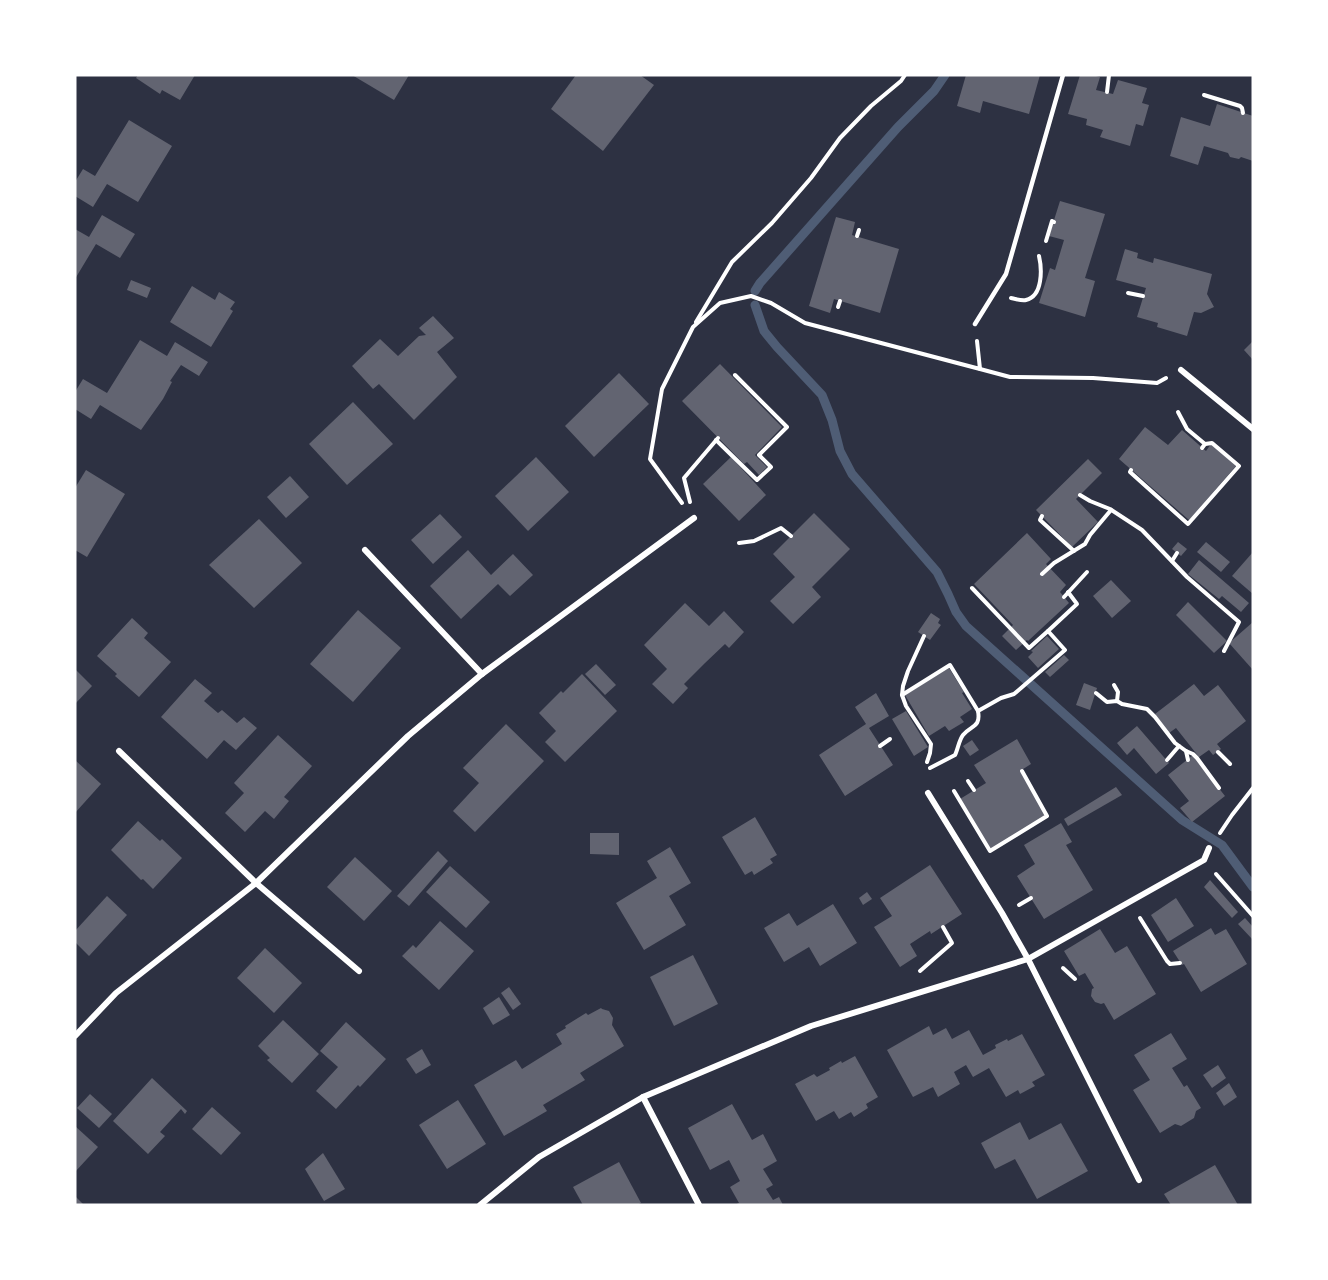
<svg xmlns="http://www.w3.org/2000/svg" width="1328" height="1280" font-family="'Roboto Condensed',sans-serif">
	<rect width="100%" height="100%" fill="#2d3142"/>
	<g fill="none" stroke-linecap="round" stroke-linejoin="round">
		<g stroke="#4f5d75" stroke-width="9">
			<polyline points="755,291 760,283 898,127 934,91 945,75"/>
			<polyline points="755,305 764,331 777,347 822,395 832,420 840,451 852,474 937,572 948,594 956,612 966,626 1182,820 1222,845 1253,887"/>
		</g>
	</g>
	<g fill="#626471">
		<polygon points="138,75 195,75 180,100 162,90 160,94 136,78"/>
		<polygon points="352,75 409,75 394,100"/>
		<polygon points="576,75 640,75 654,85 603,151 551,109"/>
		<polygon points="966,75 987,76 988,75 1040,75 1029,114 983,101 980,113 957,106"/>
		<polygon points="1080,75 1092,75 1100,77 1096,90 1113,94 1118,80 1147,88 1142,103 1149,105 1143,126 1136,124 1130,146 1100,137 1103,130 1086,125 1087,119 1068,114"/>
		<polygon points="1217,104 1253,116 1253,161 1241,157 1239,159 1230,157 1228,153 1204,146 1198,165 1170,156 1181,117 1210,126"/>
		<polygon points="129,120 172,146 138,202 107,184 93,207 75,196 75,182 83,169 95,176"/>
		<polygon points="1060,201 1105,214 1085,278 1095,281 1085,317 1039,303 1050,268 1055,270 1064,240 1049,236"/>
		<polygon points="102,215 135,234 120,258 96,244 75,279 75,229 89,237"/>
		<polygon points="836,217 855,222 852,235 899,249 880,313 834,299 830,313 809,306"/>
		<polygon points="1125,249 1138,253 1137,258 1153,263 1154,258 1212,274 1207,294 1214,307 1201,313 1194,312 1187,336 1157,327 1158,323 1137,317 1146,288 1116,280"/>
		<polygon points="131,280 151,288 147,298 127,290"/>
		<polygon points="192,286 215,300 219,292 235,302 230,309 233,311 211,347 170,322"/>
		<polygon points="433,316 454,338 437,352 457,377 414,420 379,384 373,389 352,366 380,339 398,356 419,336 426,335 419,328"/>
		<polygon points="140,340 167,356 175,342 208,362 199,376 181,365 170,381 172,382 163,399 141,430 100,405 91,419 75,409 75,392 83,379 107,393"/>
		<polygon points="1253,341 1253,360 1244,350"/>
		<polygon points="720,364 782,427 755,455 767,467 759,475 747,462 744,464 682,401"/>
		<polygon points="619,373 649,404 594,457 565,426"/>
		<polygon points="353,402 393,444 347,485 309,444"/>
		<polygon points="1145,427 1168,445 1182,430 1206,451 1211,444 1236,466 1189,520 1119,459"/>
		<polygon points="536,457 569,492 528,531 495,496"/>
		<polygon points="731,457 766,495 739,521 703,484"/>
		<polygon points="1088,459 1102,473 1076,499 1098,522 1072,547 1036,510"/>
		<polygon points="86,470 125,494 87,557 75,550 75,488"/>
		<polygon points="290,476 309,497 286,518 267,497"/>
		<polygon points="814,513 850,549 812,587 821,597 793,624 770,601 795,577 773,554"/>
		<polygon points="440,514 462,537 433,564 411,540"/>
		<polygon points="259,519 302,563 254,608 209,565"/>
		<polygon points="1027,533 1051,559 1046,564 1066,585 1060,592 1069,603 1028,641 1027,640 1016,650 1002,636 1013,625 974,584"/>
		<polygon points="1178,542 1187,549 1181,556 1172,549"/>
		<polygon points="1206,542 1230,562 1221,572 1197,552"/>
		<polygon points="468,550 491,575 513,554 533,575 510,596 498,584 461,619 430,586"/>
		<polygon points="1253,552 1253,594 1232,576"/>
		<polygon points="1199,560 1249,603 1241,612 1222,596 1219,599 1188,574"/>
		<polygon points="1111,580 1131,601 1112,618 1093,596"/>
		<polygon points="1188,602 1227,641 1214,653 1176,615"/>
		<polygon points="685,603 709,626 724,611 744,632 729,648 725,644 705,663 684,684 688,688 673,704 652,684 667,669 644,645"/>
		<polygon points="358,610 401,648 353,702 310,664"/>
		<polygon points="931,613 940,619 938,623 941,625 930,640 918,632"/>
		<polygon points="132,618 148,633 144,638 171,662 139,697 115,676 117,674 97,656"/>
		<polygon points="1253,622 1253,670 1229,643"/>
		<polygon points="1047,636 1059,649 1038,668 1028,657 1033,652 1031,651"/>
		<polygon points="1064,655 1069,660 1050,677 1045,672"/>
		<polygon points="596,664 616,685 605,695 585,674"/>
		<polygon points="949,668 964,692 962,693 972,709 960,717 964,722 949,731 945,726 929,736 905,695"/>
		<polygon points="75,669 92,686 75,704"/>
		<polygon points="582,674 617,711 565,762 545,742 556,731 539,713 561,691 563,693"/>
		<polygon points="195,679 212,693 204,701 218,713 222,710 237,723 244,717 257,728 236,750 224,740 207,759 161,717"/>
		<polygon points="1084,683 1097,688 1090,710 1076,705"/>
		<polygon points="1194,684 1204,696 1218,685 1246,721 1217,744 1221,749 1213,755 1209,750 1199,757 1176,728 1169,733 1155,714"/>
		<polygon points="876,693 889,716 869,728 893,765 845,796 819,755 866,724 855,707"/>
		<polygon points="906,711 928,747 914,756 892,719"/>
		<polygon points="506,724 544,761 475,832 453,811 479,783 463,768"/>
		<polygon points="1137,726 1169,763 1156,774 1134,748 1127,755 1117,743"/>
		<polygon points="278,735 312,766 284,797 289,801 274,819 265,811 245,832 225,813 244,793 234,783"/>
		<polygon points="1017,739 1031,764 1020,771 1046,816 990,850 960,799 986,783 974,765"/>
		<polygon points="972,740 979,750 970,756 963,746"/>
		<polygon points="1193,755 1225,796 1192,822 1180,808 1189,801 1168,775"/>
		<polygon points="75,760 101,784 75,813"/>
		<polygon points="1116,787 1122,795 1068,826 1064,819"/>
		<polygon points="755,817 777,855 770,859 773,863 754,875 752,871 745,875 722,837"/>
		<polygon points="138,821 160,841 162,839 182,858 153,889 143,879 141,880 111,850"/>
		<polygon points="1061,823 1072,842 1066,845 1093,890 1044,919 1017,876 1035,864 1024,845"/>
		<polygon points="590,833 619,833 619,855 590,854"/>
		<polygon points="670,847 691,883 669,896 686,925 644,950 616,903 657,878 647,861"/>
		<polygon points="438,851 448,861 409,906 397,896"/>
		<polygon points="355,857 392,891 364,921 327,887"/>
		<polygon points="930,865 962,914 931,934 930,931 910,944 917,956 900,967 874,927 892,916 880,898"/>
		<polygon points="450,866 490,902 466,928 426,892"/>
		<polygon points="1210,880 1238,912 1232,918 1204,887"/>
		<polygon points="867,892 872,899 863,905 859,898"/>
		<polygon points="107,896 127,915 89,956 75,942 75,931"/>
		<polygon points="1176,898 1194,926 1168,942 1151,915"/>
		<polygon points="833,904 857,943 820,966 809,947 784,962 764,928 789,913 797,926"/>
		<polygon points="1245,918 1253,927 1253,940 1238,924"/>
		<polygon points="440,921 474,951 439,990 402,956 413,945 416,948"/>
		<polygon points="1211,928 1215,935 1226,929 1247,964 1201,992 1184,964 1182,965 1173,951"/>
		<polygon points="1100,929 1115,953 1127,946 1156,994 1114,1020 1104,1003 1101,1004 1095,1002 1091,996 1092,989 1094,988 1085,973 1079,976 1064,951"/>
		<polygon points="265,948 302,983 274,1013 237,978"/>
		<polygon points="693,955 718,1004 674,1026 650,977"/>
		<polygon points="509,987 521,1004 513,1010 501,993"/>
		<polygon points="499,997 510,1015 493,1025 483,1008"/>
		<polygon points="601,1008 602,1009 609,1011 613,1018 612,1025 624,1046 580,1073 585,1080 543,1105 547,1111 504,1136 474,1085 516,1060 522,1069 562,1044 556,1034 566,1028 565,1026 586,1013 588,1015"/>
		<polygon points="283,1020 319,1054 292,1083 267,1060 270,1058 258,1046"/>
		<polygon points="346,1022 386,1059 360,1087 358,1085 336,1109 316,1091 338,1067 320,1051"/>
		<polygon points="929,1026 933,1035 946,1028 952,1039 969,1030 983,1055 996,1048 995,1045 1007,1039 1008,1041 1022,1034 1045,1075 1032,1082 1035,1086 1020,1094 1018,1090 1006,1097 989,1068 973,1077 966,1065 954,1072 960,1084 938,1097 933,1087 913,1097 887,1050"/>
		<polygon points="1171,1033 1187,1059 1172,1068 1184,1087 1187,1085 1201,1108 1196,1111 1194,1118 1181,1126 1175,1124 1160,1133 1133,1090 1150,1080 1134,1055"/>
		<polygon points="422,1049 431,1065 416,1074 406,1059"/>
		<polygon points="855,1056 878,1097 866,1104 868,1108 854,1117 851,1112 839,1119 834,1111 816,1121 795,1084 814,1074 817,1077 830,1070 829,1068 841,1061 842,1063"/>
		<polygon points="1218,1065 1226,1078 1212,1088 1203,1075"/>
		<polygon points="152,1078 187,1111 185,1114 181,1109 160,1132 165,1136 148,1154 113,1121"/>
		<polygon points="1229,1083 1237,1097 1224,1106 1216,1093"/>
		<polygon points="90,1094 112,1114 99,1128 77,1108"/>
		<polygon points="458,1100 486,1144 447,1169 419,1125"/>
		<polygon points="732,1104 752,1140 763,1134 777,1161 763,1169 773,1185 766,1189 773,1200 779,1197 783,1205 734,1205 739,1203 730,1187 740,1181 729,1160 710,1170 688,1128"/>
		<polygon points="212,1107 241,1133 221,1155 192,1129"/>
		<polygon points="1020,1122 1029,1140 1061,1123 1088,1171 1037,1199 1015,1159 995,1169 981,1143"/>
		<polygon points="75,1126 98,1147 75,1172"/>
		<polygon points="323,1153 345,1189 324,1201 305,1169"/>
		<polygon points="619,1162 641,1203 637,1205 583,1205 573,1187"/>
		<polygon points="1215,1165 1238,1205 1171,1205 1164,1194"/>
		<polygon points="75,1196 84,1205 75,1205"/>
	</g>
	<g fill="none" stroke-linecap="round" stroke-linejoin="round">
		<g stroke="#fff" stroke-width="4">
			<polyline points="1107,92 1109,75"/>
			<polyline points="1204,95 1240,106 1242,108 1243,113"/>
			<polyline points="857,236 859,230"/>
			<polyline points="1046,241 1052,221 1054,222"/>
			<polyline points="1128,293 1143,296"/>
			<path d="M1011,298C1015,299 1022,301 1026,300C1043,296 1042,269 1039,256"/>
			<polyline points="838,307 840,301"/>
			<polyline points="696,322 732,262 772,223 811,178 840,138 871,106 901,81 905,75"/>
			<polyline points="980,369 1010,377 1093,378 1157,383 1166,378"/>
			<polyline points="1178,412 1187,429 1205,444 1202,448"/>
			<polyline points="716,440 757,480 771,467 759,455 787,427 735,375"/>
			<polyline points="1131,470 1130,472 1188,524 1239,466 1212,443 1205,444"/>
			<polyline points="1080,495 1090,501 1110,509 1142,530 1187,577 1239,622 1224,651"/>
			<polyline points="690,502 684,478 718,438"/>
			<polyline points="682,503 650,459 662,389 693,327 720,303 751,296 771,303 805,323 980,369 977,341"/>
			<polyline points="1042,516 1040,520 1074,551"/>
			<polyline points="739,543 754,541 781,528 791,536"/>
			<polyline points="1172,561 1177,553"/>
			<polyline points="1042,574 1054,563 1085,544 1090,535 1111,510"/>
			<polyline points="972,588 1029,648 1048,631 1065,650 1014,694 1001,698 978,711"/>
			<polyline points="1064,597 1087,572"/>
			<polyline points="1048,631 1077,604 1068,592"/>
			<polyline points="924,636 908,671 903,686 902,695 906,706 931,744 930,753 927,762"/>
			<polyline points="1114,685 1118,692 1117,701"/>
			<polyline points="1096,693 1107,702 1117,701 1122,704 1147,709 1155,717 1175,743 1186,751 1193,754 1197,758 1219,788"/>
			<path d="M902,695L950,665L978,711C981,728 971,725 963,735C959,740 958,749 955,755L930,768"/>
			<polyline points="880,746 890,739"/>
			<polyline points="1186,751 1188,760"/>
			<polyline points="1218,752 1230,764"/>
			<polyline points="1167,760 1179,746"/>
			<polyline points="968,781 974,790"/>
			<polyline points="954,791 990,851 1047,816 1022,771"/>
			<polyline points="1220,833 1232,815 1253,788"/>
			<polyline points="1216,874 1253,916"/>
			<polyline points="1019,905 1031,898"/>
			<polyline points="1140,918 1167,961 1170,964 1180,963"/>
			<polyline points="1063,968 1075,979"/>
			<polyline points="920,971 952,943 943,927"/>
		</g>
		<polyline stroke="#fff" stroke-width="4.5" points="975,324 1006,274 1063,75"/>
		<g stroke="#fff" stroke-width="6">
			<polyline points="1181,370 1253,429"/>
			<polyline points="365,550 482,674"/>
			<polyline points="119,751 256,883 359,971"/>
			<polyline points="928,793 1002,913 1028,959 1139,1180"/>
			<polyline points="75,1036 116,993 256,883 408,736 482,674 694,518"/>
			<polyline points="643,1097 699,1205"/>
			<polyline points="480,1205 539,1157 643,1097 811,1026 1028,959 1204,860 1209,848"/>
		</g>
	</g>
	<rect width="1328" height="1280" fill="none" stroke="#ffffff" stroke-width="153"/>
</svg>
